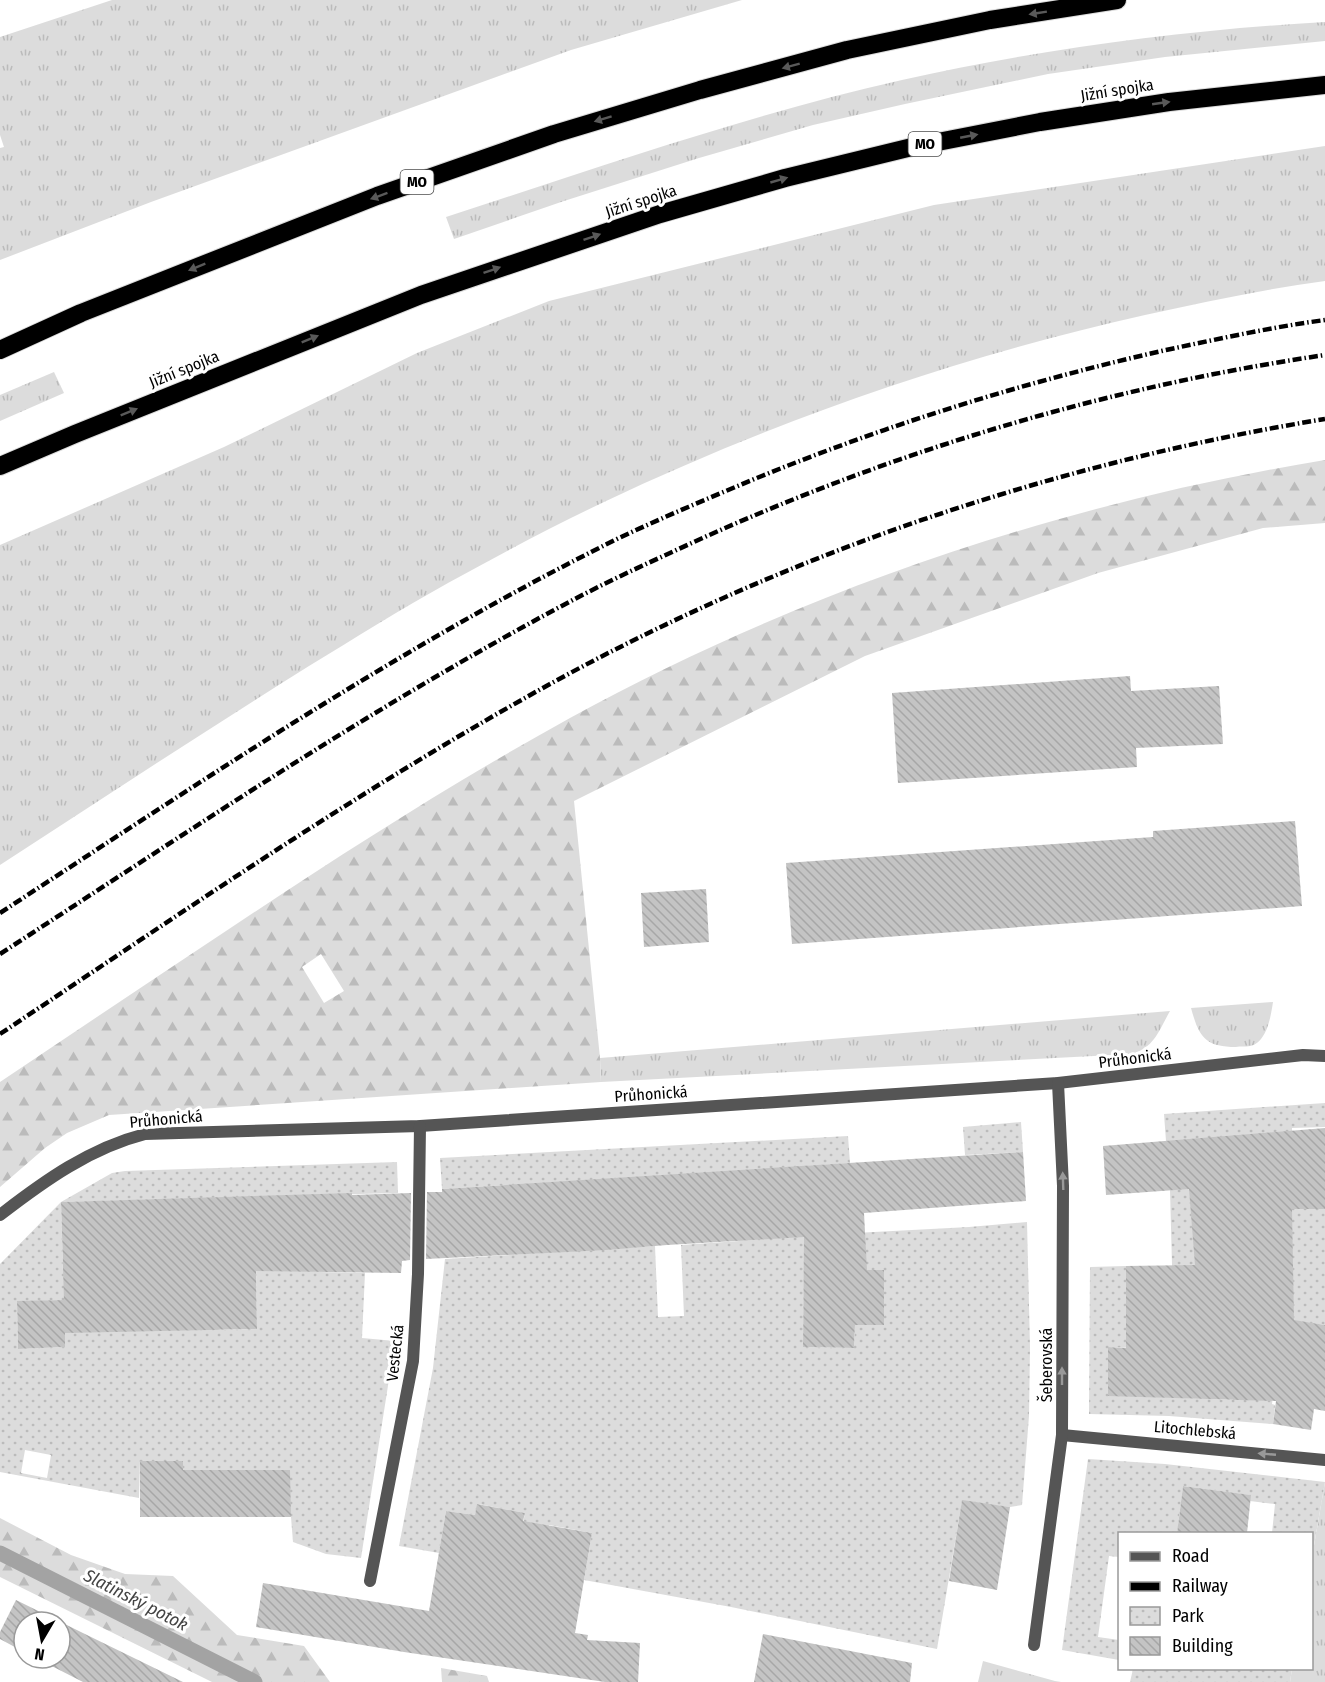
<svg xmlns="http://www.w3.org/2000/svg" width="1325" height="1682" font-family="'Fira Sans Condensed',sans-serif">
	<defs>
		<pattern id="grass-tufts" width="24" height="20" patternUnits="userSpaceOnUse" patternTransform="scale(1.5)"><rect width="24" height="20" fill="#dcdcdc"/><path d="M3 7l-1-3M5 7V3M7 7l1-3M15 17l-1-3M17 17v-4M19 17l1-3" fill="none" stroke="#bbb"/></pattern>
		<pattern id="forest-firs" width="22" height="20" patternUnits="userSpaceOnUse" patternTransform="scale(1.5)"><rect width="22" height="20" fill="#dcdcdc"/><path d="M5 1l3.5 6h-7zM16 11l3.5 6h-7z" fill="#bbb"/></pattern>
		<pattern id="park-dots" width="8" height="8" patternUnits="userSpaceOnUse" patternTransform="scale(1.5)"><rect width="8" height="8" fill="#dcdcdc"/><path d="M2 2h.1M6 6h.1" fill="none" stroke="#bbb" stroke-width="1.8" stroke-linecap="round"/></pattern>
		<pattern id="building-back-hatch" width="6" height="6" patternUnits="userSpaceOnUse" patternTransform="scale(1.5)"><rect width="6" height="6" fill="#c4c4c4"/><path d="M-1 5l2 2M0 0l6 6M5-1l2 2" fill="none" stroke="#a7a7a7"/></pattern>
	</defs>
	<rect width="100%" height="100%" fill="#fff"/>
	<g fill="url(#grass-tufts)">
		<polygon points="112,0 742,0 571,50 151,202 0,260 0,148 4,147 0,135 0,37"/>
		<path d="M1325,22V41L1165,57L1048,74L905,104L813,125L699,158L564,201L454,239L446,217C597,168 747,115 902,80C1041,49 1183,30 1325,22Z"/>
		<path d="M1325,146V281C1264,289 1204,302 1145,315C958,357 777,420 604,502C551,527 499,555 448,583C401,609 355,638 309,666C205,731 103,798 0,865V545L224,447L417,353L549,301L934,205Z"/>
		<polygon points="54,372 64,393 0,421 0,395"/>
		<path d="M1273,1002C1271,1015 1267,1043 1250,1046C1246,1047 1240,1046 1236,1047C1205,1047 1199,1037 1191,1008Z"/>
		<path d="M1170,1011C1159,1030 1155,1047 1132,1054L601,1082L600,1058Z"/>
		<polygon points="1325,1482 1325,1682 1290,1682 1292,1669 1312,1668 1312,1557"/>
		<polygon points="983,1661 1055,1681 1061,1682 978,1682"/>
	</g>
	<g fill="url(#forest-firs)" fill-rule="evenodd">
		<path d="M1325,460V523L1263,528L1098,573L865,656L574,801L600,1058L601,1082L109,1115L67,1133L45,1148L0,1187V1082C76,1031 152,980 229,929C340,855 452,783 570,718C803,590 1063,503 1325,460ZM321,954L344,991L324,1003L302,967Z"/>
		<polygon points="0,1518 71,1555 125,1574 173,1576 237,1635 304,1646 330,1682 212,1682 0,1577"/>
		<polygon points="441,1668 487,1676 489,1682 442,1682"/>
	</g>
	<g fill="url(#park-dots)" fill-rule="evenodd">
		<path d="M1325,1103V1127L1292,1128L1293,1209H1325V1325L1283,1319L1272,1404L1275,1405L1273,1424L1169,1416L1089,1414L1090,1267L1126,1266L1127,1290L1173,1302L1170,1190L1189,1188L1238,1234L1166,1141L1164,1114ZM1108,1347L1237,1352L1233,1400L1108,1395Z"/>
		<polygon points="1021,1122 1023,1152 965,1155 963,1127"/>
		<path d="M848,1136L850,1163L806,1166L855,1233L969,1227L1027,1222L1030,1347L1029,1416L1022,1505L1010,1507L962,1501L937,1649L731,1607L584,1580L592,1533L549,1525L541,1572L514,1569L525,1513L478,1504L475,1515L446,1511L439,1553L399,1546L433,1368L445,1259L655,1246L658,1317L684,1316L681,1245L739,1241L505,1185L442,1189L440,1158ZM804,1275H884V1325H855L854,1348L803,1347Z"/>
		<path d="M397,1162L398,1193L61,1202L63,1270L68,1271L220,1330L257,1329L256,1266L320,1272L365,1273L362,1338L395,1341L361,1558L326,1554L293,1542L291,1517L210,1470L211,1517H183V1461H140L139,1498L0,1472V1264L61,1202L112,1173L125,1171ZM64,1300L65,1347L18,1349L17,1302ZM25,1450L51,1455L47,1478L21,1473Z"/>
		<polygon points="1088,1459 1165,1464 1325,1482 1312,1557 1312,1534 1272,1533 1275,1504 1250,1501 1250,1495 1183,1486 1177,1533 1120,1534 1119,1557 1109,1556 1098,1637 1119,1640 1119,1660 1062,1650"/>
		<polygon points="1133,1669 1133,1668 1292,1669 1290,1682 1130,1682"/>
	</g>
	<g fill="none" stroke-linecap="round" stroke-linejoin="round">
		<polyline stroke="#a3a3a3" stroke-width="15" points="0,1553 255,1682"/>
	</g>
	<g fill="url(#building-back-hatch)">
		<polygon points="1130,676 1131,691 1219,686 1223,744 1136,748 1137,767 898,783 892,693"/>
		<polygon points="1295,821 1302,906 792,944 786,863 1153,837 1153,831"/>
		<polygon points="706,889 709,942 644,947 641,893"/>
		<polygon points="1325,1128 1325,1209 1292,1209 1294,1320 1325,1325 1325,1411 1314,1409 1311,1430 1273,1424 1276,1401 1108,1396 1108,1347 1126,1348 1126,1266 1195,1265 1189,1189 1106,1195 1103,1146"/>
		<polygon points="1023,1152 1026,1201 864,1213 867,1270 884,1270 884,1325 855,1325 854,1348 803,1347 804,1237 667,1245 606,1250 426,1259 427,1192 442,1192 442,1189"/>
		<polygon points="352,1193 352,1195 411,1193 410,1260 402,1261 401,1273 256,1271 257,1329 65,1333 65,1347 18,1349 17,1301 64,1300 61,1202"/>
		<polygon points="140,1461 183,1461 183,1470 290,1470 291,1517 140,1517"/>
		<polygon points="1183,1486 1251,1495 1247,1533 1177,1533"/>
		<polygon points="962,1500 1010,1507 997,1590 949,1581"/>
		<polygon points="477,1504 525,1513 523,1521 592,1533 575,1633 588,1635 587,1640 640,1643 638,1682 605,1682 404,1652 256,1627 263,1583 429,1611 446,1511 475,1515"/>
		<polygon points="16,1600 89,1636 183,1682 83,1682 36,1658 60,1658 60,1622 24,1622 24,1652 0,1639 0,1632"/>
		<polygon points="763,1634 912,1663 910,1682 754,1682"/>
	</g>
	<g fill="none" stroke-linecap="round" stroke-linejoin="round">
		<g stroke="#dbdbdb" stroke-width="20">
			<g id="highway">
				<polyline points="0,350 81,313 377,196 554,134 700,90 847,50 990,20 1117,0"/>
				<polyline points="0,466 75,434 421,295 660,214 785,178 912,147 1040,122 1169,102 1325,85"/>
			</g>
		</g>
		<g stroke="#555" stroke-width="12">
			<path d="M0,1215C44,1181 90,1148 145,1134L420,1126L1058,1083L1303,1055L1325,1056"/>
			<polyline points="1062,1435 1325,1460"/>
			<polyline points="370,1581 413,1361 418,1274 420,1126"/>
			<polyline points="1034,1645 1062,1435 1063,1186 1058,1083"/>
		</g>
		<use href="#highway" stroke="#000" stroke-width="18"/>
		<g stroke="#000" stroke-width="4.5" stroke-dasharray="9 3 1.5 3" stroke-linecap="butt">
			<path d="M0,913C202,781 401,646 617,539C661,518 707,499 752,480C886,425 1024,382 1166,350C1218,339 1272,327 1325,320"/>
			<path d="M0,954C188,832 373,706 571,601C603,584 637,568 670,553C877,456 1099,388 1325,355"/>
			<path d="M0,1034C180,914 360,789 550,684C790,552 1055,463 1325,419"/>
		</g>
	</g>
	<defs><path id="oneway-solid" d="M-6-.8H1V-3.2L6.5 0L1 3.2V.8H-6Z" transform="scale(1.5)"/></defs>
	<g fill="#595959">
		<use href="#oneway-solid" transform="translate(1038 13) rotate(171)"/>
		<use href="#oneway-solid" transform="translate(791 66) rotate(165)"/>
		<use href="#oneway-solid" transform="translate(1161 103) rotate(-8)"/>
		<use href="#oneway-solid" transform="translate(603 119) rotate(163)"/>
		<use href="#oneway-solid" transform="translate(969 136) rotate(-11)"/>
		<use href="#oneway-solid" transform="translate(779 180) rotate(-16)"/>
		<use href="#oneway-solid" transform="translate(379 196) rotate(160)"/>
		<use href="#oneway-solid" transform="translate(592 237) rotate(-19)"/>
		<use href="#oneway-solid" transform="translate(197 267) rotate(158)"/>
		<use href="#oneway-solid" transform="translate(492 270) rotate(-19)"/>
		<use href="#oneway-solid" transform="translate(310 339) rotate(-22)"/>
		<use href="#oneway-solid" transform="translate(129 412) rotate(-22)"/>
	</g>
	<g fill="#999">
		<use href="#oneway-solid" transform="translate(1063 1181) rotate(-92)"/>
		<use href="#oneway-solid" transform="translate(1062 1376) rotate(-90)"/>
		<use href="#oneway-solid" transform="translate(1267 1454) rotate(-175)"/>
	</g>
	<g text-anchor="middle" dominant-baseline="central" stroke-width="6" stroke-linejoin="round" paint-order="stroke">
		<g fill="#fff" stroke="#4c4c4c" stroke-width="1.5">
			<rect x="908.5" y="132" width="33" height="24" rx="4.5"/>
			<rect x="400.5" y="170" width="33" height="24" rx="4.5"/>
		</g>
		<g font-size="15" font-weight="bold" fill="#000">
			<text x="925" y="144">MO</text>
			<text x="417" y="182">MO</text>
		</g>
		<g font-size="16" fill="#000" stroke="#fff">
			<text transform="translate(1117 90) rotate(-9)">Jižní spojka</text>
			<text transform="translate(641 201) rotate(-18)">Jižní spojka</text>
			<text transform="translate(184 369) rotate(-22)">Jižní spojka</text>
			<text transform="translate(1135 1058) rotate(-7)">Průhonická</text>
			<text transform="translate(651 1094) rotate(-4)">Průhonická</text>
			<text transform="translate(166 1119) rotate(-5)">Průhonická</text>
			<text transform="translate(395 1353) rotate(-84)">Vestecká</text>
			<text transform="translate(1046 1365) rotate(-90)">Šeberovská</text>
			<text transform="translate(1195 1430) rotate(5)">Litochlebská</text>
		</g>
		<g font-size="18" font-style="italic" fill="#444" stroke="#fff">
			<text transform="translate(136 1600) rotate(27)">Slatinský potok</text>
		</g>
	</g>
	<rect x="1118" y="1532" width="195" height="138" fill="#ffffff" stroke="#999999" stroke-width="1.5"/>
	<rect x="1130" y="1552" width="30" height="9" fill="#555555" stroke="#999999" stroke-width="1.5"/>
	<text x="1172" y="1562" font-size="18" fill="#000000">Road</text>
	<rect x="1130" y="1582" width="30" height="9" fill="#000000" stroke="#999999" stroke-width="1.5"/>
	<text x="1172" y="1592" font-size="18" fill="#000000">Railway</text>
	<rect x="1130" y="1607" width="30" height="18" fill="url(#park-dots)" stroke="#999999" stroke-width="1.5"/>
	<text x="1172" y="1622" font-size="18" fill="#000000">Park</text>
	<rect x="1130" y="1637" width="30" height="18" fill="url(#building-back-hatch)" stroke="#999999" stroke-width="1.5"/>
	<text x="1172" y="1652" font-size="18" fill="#000000">Building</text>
	<g transform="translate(42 1640) rotate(190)"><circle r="28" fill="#ffffff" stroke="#999999" stroke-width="1.5"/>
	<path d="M0-4.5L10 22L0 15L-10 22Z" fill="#000000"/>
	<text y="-9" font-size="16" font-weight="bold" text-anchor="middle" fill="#000000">N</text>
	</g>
</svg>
